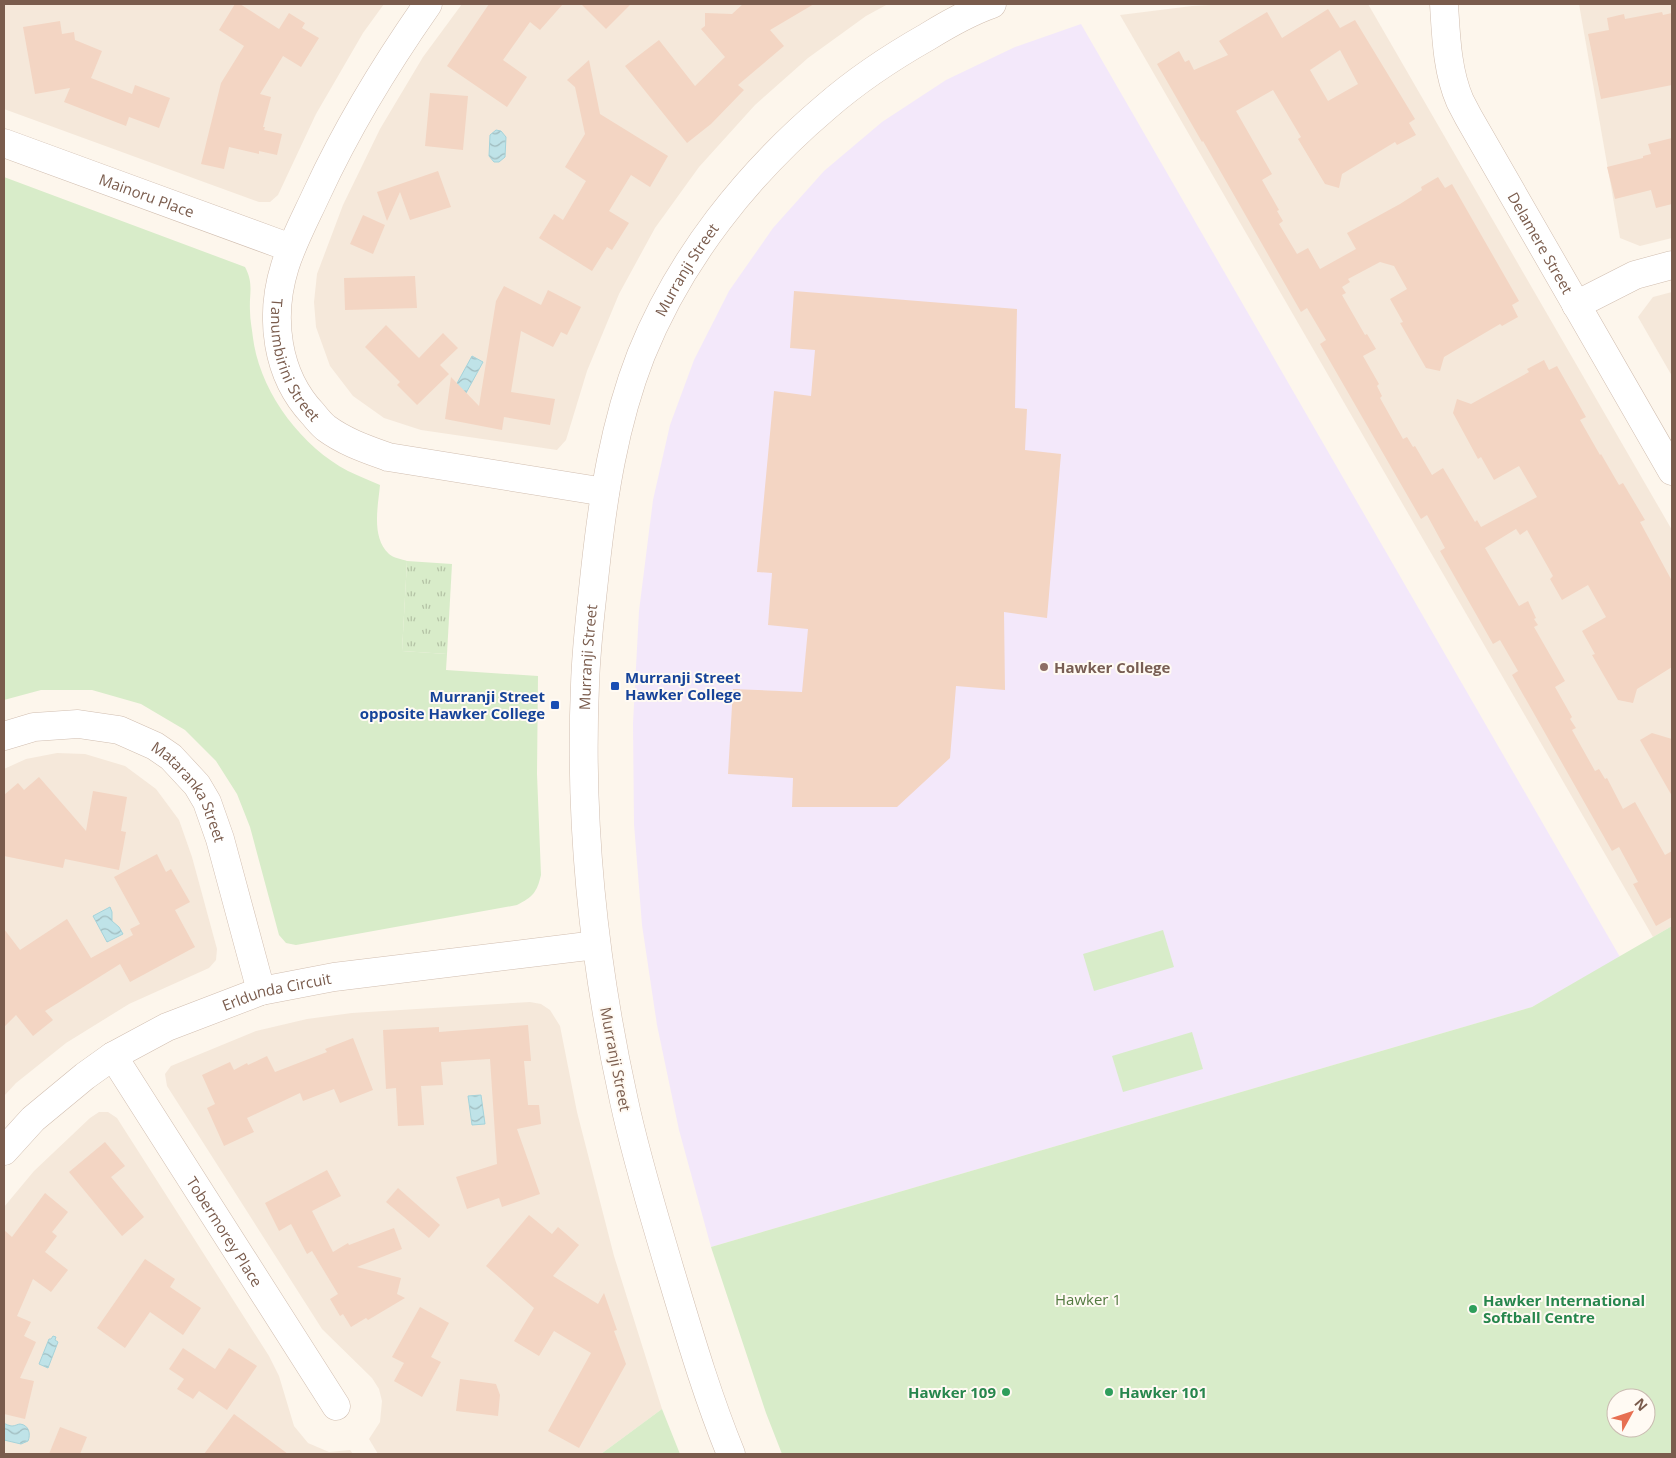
<svg xmlns="http://www.w3.org/2000/svg" width="1676" height="1458" font-family="'Open Sans',sans-serif">
	<defs>
		<pattern id="grass-tufts" width="24" height="20" patternUnits="userSpaceOnUse" patternTransform="scale(1.25)"><rect width="24" height="20" fill="#d8ecc9"/><path d="M3 7l-1-3M5 7V3M7 7l1-3M15 17l-1-3M17 17v-4M19 17l1-3" fill="none" stroke="#b4c2a5"/></pattern>
		<pattern id="water-waves" width="16" height="10" patternUnits="userSpaceOnUse" patternTransform="scale(1.25)"><rect width="16" height="10" fill="#bfe3e8"/><path d="M0 5q4-4 8 0t8 0" fill="none" stroke="#a0bbbe"/></pattern>
	</defs>
	<rect width="100%" height="100%" fill="#fdf6ec"/>
	<g fill="#f5e8da">
		<polygon points="4,4 384,4 363,33 316,114 278,195 270,202 259,202 4,109"/>
		<polygon points="462,4 888,4 866,16 808,58 755,105 699,167 655,228 619,294 587,371 566,440 557,450 421,430 384,418 353,396 330,366 316,327 314,302 317,274 343,205 380,129 423,57"/>
		<polygon points="1231,4 1368,4 1672,530 1672,926 1653,937 1120,15 1192,6"/>
		<polygon points="1579,4 1672,4 1672,238 1640,246 1620,238"/>
		<polygon points="1672,292 1672,376 1638,317 1653,297"/>
		<polygon points="57,753 85,754 125,766 156,789 179,820 192,857 217,949 216,960 209,968 129,1004 66,1043 16,1083 4,1096 4,769 26,759"/>
		<polygon points="530,1002 541,1004 550,1010 560,1026 577,1112 614,1256 662,1409 601,1454 378,1454 369,1439 380,1422 382,1401 379,1389 372,1378 322,1329 167,1086 165,1074 171,1066 256,1031 307,1019 352,1013"/>
		<polygon points="99,1112 108,1112 117,1118 269,1356 279,1376 294,1426 308,1443 329,1452 350,1450 353,1454 4,1454 4,1207 34,1171 90,1118"/>
	</g>
	<polygon fill="#f3e8fa" points="1081,24 1620,957 1532,1007 711,1247 679,1130 657,1025 642,925 634,824 633,723 639,611 653,500 670,425 694,360 729,291 773,228 824,171 882,122 946,80 1015,47"/>
	<polygon fill="url(#grass-tufts)" points="407,561 452,564 447,654 402,651"/>
	<g fill="#d8ecc9" fill-rule="evenodd">
		<path d="M4,177L245,267C254,284 249,293 250,311C250,320 252,329 253,338C260,392 301,446 348,471C358,476 369,480 380,485C378,507 371,537 389,554C393,558 402,559 407,561L402,651L447,654L446,670L538,676L537,774L541,875C537,892 533,897 517,905L296,945L286,943L279,935L250,827L237,794L216,761L185,730L141,704L92,690H41L4,700Z"/>
		<path d="M1672,926V1454H782L766,1413L711,1247L1532,1007ZM1616,1398H1646V1428H1616Z"/>
		<polygon points="1163,930 1174,967 1094,991 1083,954"/>
		<polygon points="1192,1032 1203,1069 1123,1092 1112,1056"/>
		<polygon points="662,1409 680,1454 601,1454"/>
	</g>
	<g fill="url(#water-waves)" stroke="#a5d3da">
		<polygon points="496,130 501,131 506,137 505,157 499,162 494,162 489,156 490,135"/>
		<polygon points="472,356 483,362 466,393 455,387"/>
		<polygon points="110,907 112,912 112,921 119,927 123,934 107,942 93,916"/>
		<polygon points="481,1095 485,1124 472,1125 468,1096"/>
		<polygon points="53,1336 56,1337 55,1340 58,1342 48,1368 39,1364 49,1339 51,1339"/>
		<path d="M4,1423C5,1424 10,1426 12,1426C15,1426 18,1424 20,1424C29,1425 31,1434 28,1441L21,1444L4,1440Z"/>
	</g>
	<g fill="#f3d5c3" fill-rule="evenodd">
		<polygon points="235,4 240,4 279,29 289,13 305,23 302,28 319,38 301,67 283,56 260,94 271,97 263,127 265,127 264,130 282,134 277,155 259,151 259,154 229,147 224,169 201,164 221,83 244,46 219,30"/>
		<polygon points="489,4 563,4 540,30 530,22 503,60 527,77 507,107 447,66"/>
		<polygon points="581,4 631,4 606,29"/>
		<polygon points="743,4 814,4 770,30 784,46 738,85 744,90 711,124 687,143 625,66 659,40 695,86 725,57 701,29 705,26 705,13 732,14"/>
		<path d="M1328,9L1340,28L1355,20L1415,119L1409,123L1416,135L1397,145L1395,142L1342,174L1339,188L1325,184L1298,139L1301,137L1273,90L1236,111L1272,174L1262,180L1279,210L1277,211L1283,221L1279,224L1297,254L1308,248L1320,269L1356,249L1347,233L1400,204L1422,190L1421,187L1438,177L1445,188L1452,184L1519,301L1512,305L1518,317L1502,326L1500,324L1444,357L1440,371L1426,368L1400,323L1403,322L1390,299L1407,289L1394,266L1380,262L1348,279L1350,282L1342,287L1346,293L1342,295L1365,335L1367,334L1376,349L1363,356L1379,384L1377,386L1382,396L1380,398L1403,439L1407,437L1413,447L1415,446L1432,475L1443,468L1475,522L1477,520L1481,527L1537,497L1519,466L1494,480L1481,457L1478,459L1453,413L1457,399L1471,404L1529,372L1527,369L1544,360L1549,370L1557,366L1586,417L1580,420L1600,455L1601,454L1619,485L1623,483L1645,520L1640,522L1672,581V667L1637,689L1633,703L1618,700L1592,655L1595,654L1582,631L1606,617L1588,585L1562,600L1550,579L1553,576L1527,530L1520,535L1516,529L1485,548L1519,606L1528,601L1536,618L1534,619L1538,625L1534,627L1565,681L1555,687L1572,717L1570,719L1576,728L1572,730L1595,771L1599,769L1605,779L1607,778L1623,809L1635,802L1665,855L1672,851V917L1656,926L1633,884L1638,882L1619,847L1612,851L1512,675L1518,671L1500,640L1493,644L1440,551L1445,548L1427,515L1421,519L1320,344L1326,340L1307,308L1301,312L1203,141L1202,142L1157,64L1179,51L1185,62L1189,60L1194,70L1228,55L1219,41L1267,12L1282,38ZM1340,50L1358,84L1328,101L1310,70Z"/>
		<polygon points="1662,12 1663,15 1672,13 1672,85 1601,99 1588,34 1609,30 1607,18 1624,14 1625,19"/>
		<polygon points="60,21 62,34 74,32 75,40 102,51 91,78 132,94 135,85 170,98 159,128 129,117 126,126 64,102 70,88 35,94 23,27"/>
		<polygon points="589,60 600,114 668,156 650,187 631,175 609,211 629,223 612,250 607,247 592,271 539,238 554,214 563,220 586,181 565,167 585,134 575,87 567,80"/>
		<polygon points="430,93 468,96 463,150 425,146"/>
		<polygon points="1672,138 1672,204 1656,208 1651,190 1615,199 1607,167 1643,158 1643,156 1651,154 1648,144"/>
		<polygon points="438,171 451,207 410,220 400,192 387,221 377,192"/>
		<polygon points="363,215 385,225 373,254 350,244"/>
		<polygon points="415,276 417,308 345,310 344,278"/>
		<polygon points="504,286 541,305 548,290 581,307 567,335 561,332 553,347 521,331 511,392 555,399 550,425 504,417 502,430 445,419 451,377 479,406 496,301"/>
		<polygon points="794,291 1017,309 1015,408 1027,409 1025,450 1061,454 1047,618 1004,612 1005,690 956,686 950,758 897,807 792,807 793,778 728,774 733,689 802,692 808,629 768,625 772,573 757,572 774,391 811,396 815,350 790,348"/>
		<polygon points="386,325 419,358 443,333 458,348 440,365 449,374 417,405 397,385 400,382 365,347"/>
		<polygon points="1652,733 1672,739 1672,796 1640,740"/>
		<polygon points="39,777 86,831 93,791 127,797 121,831 126,832 119,870 65,859 63,868 4,856 4,795 18,783 24,790"/>
		<polygon points="157,854 166,872 171,869 190,902 175,910 195,947 130,982 120,964 45,1011 53,1020 33,1036 16,1015 4,1027 4,929 20,950 67,919 91,958 133,935 130,929 140,924 114,877"/>
		<polygon points="528,1025 531,1061 524,1061 528,1105 539,1105 541,1124 517,1129 540,1194 502,1207 499,1198 467,1209 456,1177 497,1164 490,1059 441,1062 443,1085 421,1086 424,1125 398,1126 396,1088 386,1089 383,1030 439,1027 439,1032"/>
		<polygon points="353,1038 373,1090 340,1103 334,1089 303,1101 300,1093 247,1118 254,1132 224,1146 207,1108 215,1104 202,1075 230,1062 234,1070 247,1063 248,1065 267,1056 275,1072 327,1052 325,1049"/>
		<polygon points="105,1142 125,1166 111,1177 144,1217 122,1236 69,1172"/>
		<polygon points="327,1170 341,1196 312,1211 333,1252 348,1243 349,1245 394,1228 402,1249 357,1267 401,1278 397,1294 405,1298 368,1320 366,1318 351,1327 343,1314 340,1316 330,1299 338,1294 312,1251 307,1254 291,1224 279,1231 265,1203"/>
		<polygon points="398,1188 440,1225 429,1238 386,1202"/>
		<polygon points="45,1193 68,1212 52,1232 57,1236 45,1252 68,1270 51,1292 33,1279 17,1316 31,1322 24,1336 36,1342 20,1378 34,1381 25,1419 4,1414 4,1230 12,1237"/>
		<polygon points="529,1215 552,1234 558,1227 579,1245 553,1276 598,1304 604,1293 617,1330 614,1331 626,1364 579,1448 548,1431 591,1353 554,1331 539,1356 514,1341 534,1308 486,1266"/>
		<polygon points="145,1259 175,1279 170,1287 201,1308 183,1335 150,1312 125,1348 97,1328"/>
		<polygon points="420,1307 449,1323 431,1357 441,1362 422,1397 394,1381 404,1363 392,1357"/>
		<polygon points="183,1348 215,1369 229,1348 257,1366 227,1410 199,1391 193,1399 177,1389 184,1379 169,1369"/>
		<polygon points="460,1379 496,1384 500,1395 498,1416 456,1411"/>
		<polygon points="234,1414 288,1454 204,1454"/>
		<polygon points="60,1427 87,1437 80,1454 49,1454"/>
	</g>
	<g fill="none" stroke-linecap="round" stroke-linejoin="round">
		<g stroke="#d1beb0" stroke-width="29">
			<g id="minor">
				<path id="s1" d="M428,4C386,64 348,126 317,193C306,217 293,241 285,266C269,317 276,375 313,414C317,419 321,424 326,428C345,442 366,449 388,457L605,492"/>
				<path id="s2" d="M1444,4C1446,36 1447,71 1460,101C1465,111 1471,122 1477,132L1672,471"/>
				<path id="s3" d="M4,143L291,248"/>
				<polyline points="1576,305 1635,275 1672,265"/>
				<path id="s4" d="M4,736L34,727L78,724L119,730L155,746L171,757L197,785L207,802L220,839L261,991"/>
				<path id="s5" d="M113,1056L336,1406"/>
				<path id="s6" d="M4,1151L33,1119L85,1076L113,1056L167,1027L261,991L334,977L596,945"/>
				<path id="s7" d="M731,1454C706,1393 688,1330 669,1267C653,1212 636,1157 624,1101C594,965 579,824 585,685C586,647 591,609 595,571C603,497 614,424 641,355C680,258 747,174 826,107C857,80 890,58 927,37C948,24 969,12 992,4"/>
			</g>
		</g>
		<use href="#minor" stroke="#fff" stroke-width="28"/>
	</g>
	<circle fill="#8d6e63" stroke="#fffaf3" stroke-width="2" cx="1044" cy="667" r="5"/>
	<g fill="#1a4fb4" stroke="#fffaf3" stroke-width="2">
		<rect x="610" y="681" width="10" height="10" rx="2.5"/>
		<rect x="550" y="700" width="10" height="10" rx="2.5"/>
	</g>
	<g fill="#2e9e5b" stroke="#fffaf3" stroke-width="2">
		<circle cx="1473" cy="1309" r="5"/>
		<circle cx="1006" cy="1392" r="5"/>
		<circle cx="1109" cy="1392" r="5"/>
	</g>
	<g text-anchor="middle" dominant-baseline="central" stroke-width="4" stroke-linejoin="round" paint-order="stroke">
		<g font-size="15" fill="#7a5c4d" stroke="#fffaf3">
			<text stroke="none"><textPath href="#s3" startOffset="152">Mainoru Place</textPath></text>
			<text stroke="none"><textPath href="#s2" startOffset="262">Delamere Street</textPath></text>
			<text stroke="none"><textPath href="#s7" startOffset="1221">Murranji Street</textPath></text>
			<text stroke="none"><textPath href="#s1" startOffset="398">Tanumbirini Street</textPath></text>
			<text stroke="none"><textPath href="#s7" startOffset="816">Murranji Street</textPath></text>
			<text stroke="none"><textPath href="#s4" startOffset="215">Mataranka Street</textPath></text>
			<text stroke="none"><textPath href="#s6" startOffset="322">Erldunda Circuit</textPath></text>
			<text transform="translate(616 1059) rotate(79)">Murranji Street</text>
			<text stroke="none"><textPath href="#s5" startOffset="208">Tobermorey Place</textPath></text>
		</g>
		<g font-size="15" font-weight="bold" fill="#785e54" stroke="#fffaf3" text-anchor="start">
			<text x="1054" y="667">Hawker College</text>
		</g>
		<g font-size="15" font-weight="bold" fill="#164399" stroke="#fffaf3" text-anchor="start">
			<text x="625" y="677">Murranji Street<tspan x="625" dy="17">Hawker College</tspan></text>
			<text x="545" y="696" text-anchor="end">Murranji Street<tspan x="545" dy="17">opposite Hawker College</tspan></text>
		</g>
		<g font-size="15" fill="#537a41" stroke="#fffaf3">
			<text x="1088" y="1299">Hawker 1</text>
		</g>
		<g font-size="15" font-weight="bold" fill="#27864d" stroke="#fffaf3" text-anchor="start">
			<text x="1483" y="1300">Hawker International<tspan x="1483" dy="17">Softball Centre</tspan></text>
			<text x="996" y="1392" text-anchor="end">Hawker 109</text>
			<text x="1119" y="1392">Hawker 101</text>
		</g>
	</g>
	<rect width="1676" height="1458" fill="none" stroke="#7a5c4d" stroke-width="10"/>
	<g transform="translate(1631 1413) rotate(50)"><circle r="24" fill="#fffaf3" stroke="#cabbb1"/>
	<path d="M0-4L9 19L0 12L-9 19Z" fill="#e76f51"/>
	<text y="-8" font-size="14" font-weight="bold" text-anchor="middle" fill="#7a5c4d">N</text>
	</g>
</svg>
